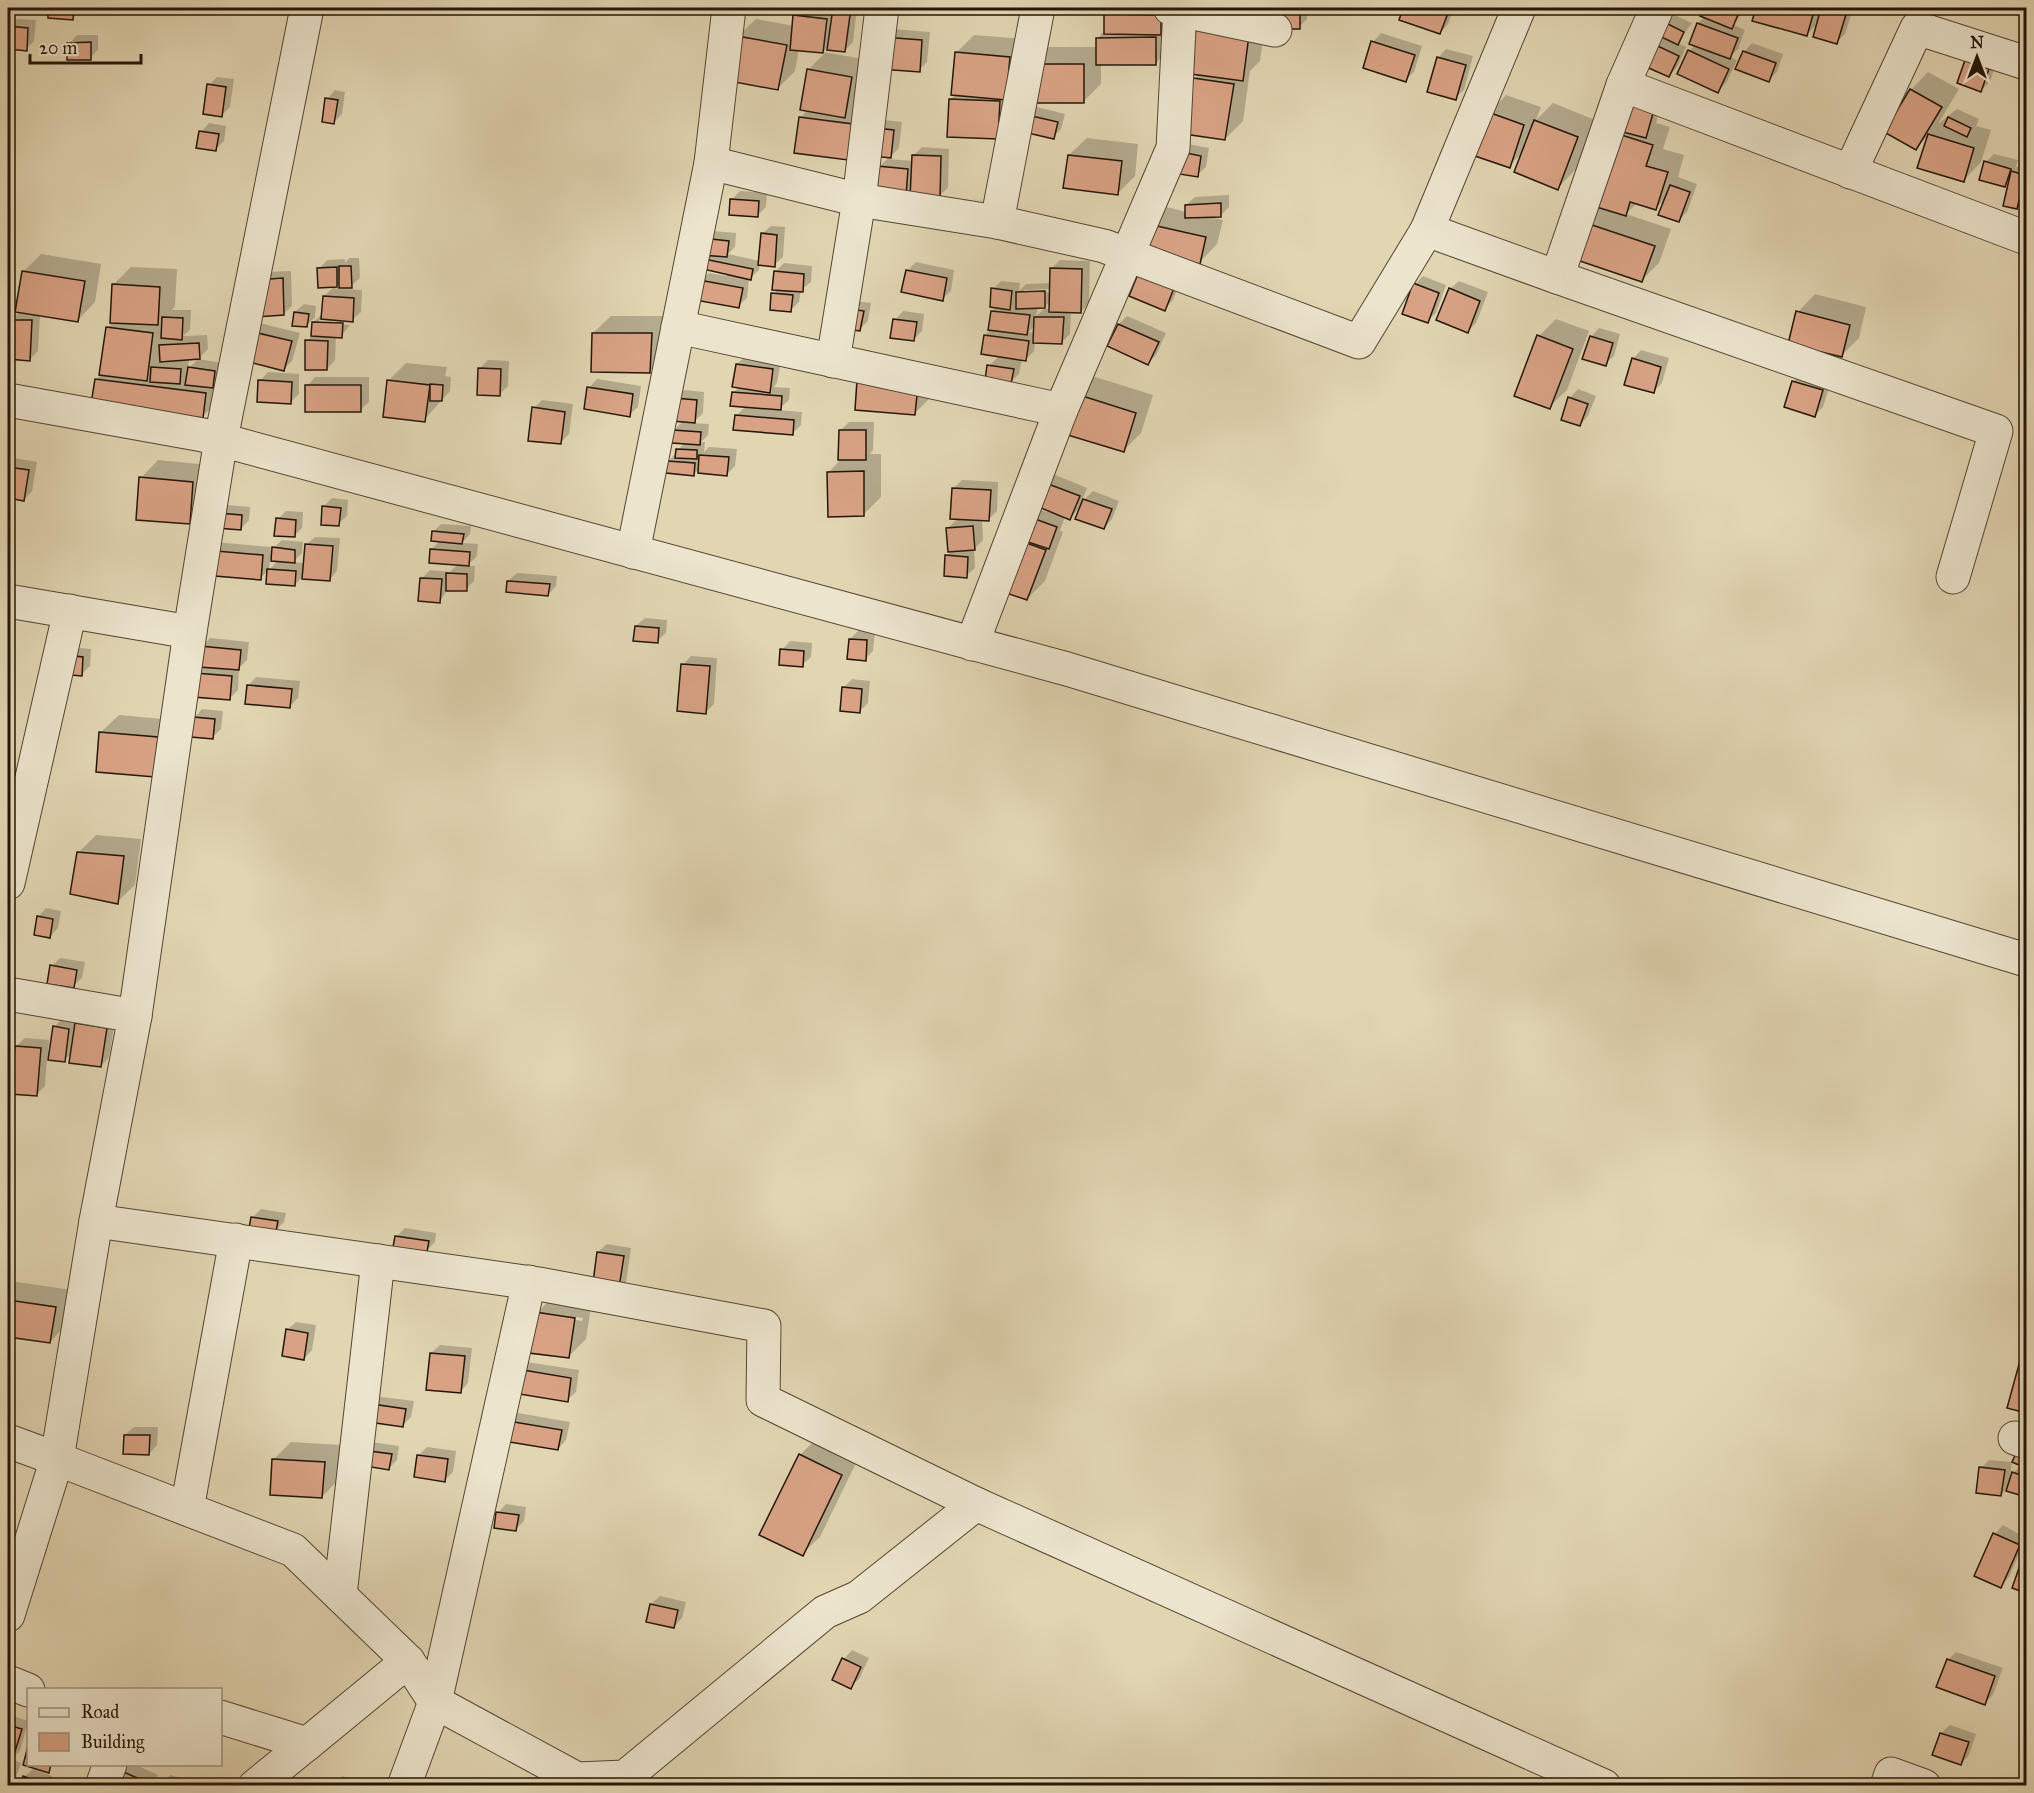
<svg xmlns="http://www.w3.org/2000/svg" width="2034" height="1793" font-family="'IM FELL Great Primer',serif">
	<rect width="100%" height="100%" fill="#e1d5b2"/>
	<filter id="stains"><feTurbulence type="fractalNoise" baseFrequency=".00333" numOctaves="4"/><feColorMatrix values="0 0 0 0 .2 0 0 0 0 .09 0 0 0 0 .02 0 0 0 .5 -.17"/></filter>
	<radialGradient id="worn" r=".72"><stop offset=".6" stop-color="#630" stop-opacity="0"/><stop offset="1" stop-color="#630" stop-opacity=".3"/></radialGradient>
	<g fill="#0003" fill-rule="evenodd">
		<polygon points="50,8 81,8 73,18 49,17"/>
		<polygon points="803,8 834,11 834,8 857,8 853,42 844,51 827,48 823,52 869,60 875,119 902,122 899,148 888,159 913,161 913,156 922,147 949,149 948,188 939,196 912,190 906,196 879,167 890,156 800,118 808,110 808,70 826,52 799,49 795,71 778,88 738,36 756,19 794,26 795,16"/>
		<polygon points="1113,8 1169,8 1172,46 1155,64 1101,64 1101,84 1083,102 1031,65 1049,47 1097,47 1097,39 1105,30 1105,15"/>
		<polygon points="1282,8 1307,8 1307,19 1299,27 1280,10"/>
		<polygon points="1405,8 1454,8 1448,24 1440,33 1401,19"/>
		<polygon points="1705,8 1745,8 1734,25 1745,30 1738,49 1730,57 1737,60 1726,83 1718,91 1689,51 1696,45 1691,43 1698,23 1705,16 1702,15"/>
		<polygon points="1757,8 1853,8 1845,34 1837,42 1818,23 1807,34 1754,20"/>
		<polygon points="1666,11 1692,23 1677,43 1686,47 1677,67 1669,76 1637,61"/>
		<polygon points="1266,18 1260,61 1250,71 1243,121 1225,139 1194,79"/>
		<polygon points="17,19 36,20 34,41 26,49 8,48 9,27"/>
		<polygon points="892,29 930,32 927,62 919,70 881,67"/>
		<polygon points="1381,33 1422,46 1414,72 1406,80 1373,42"/>
		<polygon points="77,35 98,35 98,50 90,58 69,44"/>
		<polygon points="974,35 1026,39 998,138 950,100 956,94 956,53"/>
		<polygon points="1752,43 1783,54 1777,72 1768,80 1744,52"/>
		<polygon points="1446,49 1473,56 1464,90 1455,98 1438,58"/>
		<polygon points="1997,60 1990,82 1981,90 1966,61"/>
		<polygon points="1928,72 1959,89 1938,124 1957,109 1979,119 1976,126 1991,130 1981,162 1964,180 1928,136 1916,148 1886,131 1911,90"/>
		<polygon points="217,77 234,79 230,107 222,115 209,85"/>
		<polygon points="335,90 345,92 342,114 334,122 327,99"/>
		<polygon points="1506,95 1541,107 1536,120 1553,103 1595,120 1575,170 1558,188 1524,151 1509,166 1489,113"/>
		<polygon points="1663,95 1656,123 1670,127 1663,149 1684,155 1678,177 1697,184 1687,212 1678,221 1667,197 1656,208 1637,203 1626,214 1671,229 1659,263 1642,280 1584,223 1601,206 1613,133"/>
		<polygon points="1033,106 1065,114 1061,129 1053,137 1024,115"/>
		<polygon points="209,123 226,126 224,141 216,149 201,132"/>
		<polygon points="1087,138 1138,144 1135,176 1117,194 1069,155"/>
		<polygon points="1187,144 1209,148 1206,167 1197,175 1175,172"/>
		<polygon points="1994,154 2018,160 2015,169 2020,164 2026,165 2025,199 2017,208 2010,179 2004,186 1986,162"/>
		<polygon points="740,191 767,193 766,207 757,216 731,200"/>
		<polygon points="1229,195 1229,207 1221,215 1209,217 1223,220 1217,244 1200,262 1149,225 1167,207 1186,212 1186,205 1195,197"/>
		<polygon points="771,226 785,227 783,257 774,265 760,264 759,270 749,279 747,298 738,306 700,281 709,273 726,276 727,273 706,259 711,254 712,231 736,233 735,247 728,254 760,261 762,234"/>
		<polygon points="41,254 101,264 95,302 78,320 40,314 38,351 30,359 11,320 20,311 23,272"/>
		<path d="M349,258H359L360,278L351,286H342L341,289L362,290L361,312L350,322L319,320V323L350,325L341,336H336L335,360L327,369L307,341L313,335L314,318L306,326L295,312L304,304L316,306L314,322L322,314L324,296L335,286L319,269L327,260L345,259V263ZM341,282V289L334,288Z"/>
		<path d="M1060,260L1090,261L1089,303L1081,312L1071,311L1070,334L1062,342H1035L1034,351L1025,360L1022,359L1019,374L1011,382L989,366L999,356L985,335L991,329L992,311L997,307L993,289L1001,281L1020,283L1019,291L1026,284L1051,283V269ZM1052,289V292L1024,293V290ZM1051,300V309H1044L1036,316L1038,307H1045ZM1035,325V333L1029,332Z"/>
		<polygon points="916,262 954,270 951,291 942,299 907,271"/>
		<polygon points="784,263 812,266 811,282 801,290 799,302 791,310 773,294 778,289 775,272"/>
		<polygon points="1143,265 1185,270 1173,300 1165,309"/>
		<polygon points="131,267 177,269 175,306 172,310 191,310 190,330 183,336 207,335 208,349 200,357 189,358 188,369 198,359 223,363 220,399 202,417 96,380 101,375 107,328 114,322 113,285"/>
		<polygon points="291,271 292,306 283,314 265,272"/>
		<polygon points="1423,276 1446,285 1436,313 1427,321 1415,284"/>
		<polygon points="1459,281 1488,292 1476,323 1468,331 1450,289"/>
		<polygon points="1815,294 1866,307 1859,338 1841,356 1798,312"/>
		<polygon points="842,299 871,303 868,321 860,329"/>
		<polygon points="903,311 924,314 922,331 913,340 895,320"/>
		<polygon points="611,316 668,316 667,354 650,371 593,333"/>
		<polygon points="1127,316 1166,333 1156,355 1148,363 1119,324"/>
		<polygon points="1556,319 1589,331 1567,390 1549,407 1539,336"/>
		<polygon points="255,322 300,333 292,361 284,369 240,358"/>
		<polygon points="1599,328 1620,334 1614,356 1605,364 1591,337"/>
		<polygon points="1641,350 1669,358 1662,383 1653,392 1633,359"/>
		<polygon points="746,356 781,361 777,383 774,387 790,388 789,400 778,410 802,412 801,425 792,434 736,416 746,406 733,393 739,387 737,364"/>
		<polygon points="488,360 509,361 508,386 499,395 479,369"/>
		<polygon points="406,363 447,367 445,376 451,377 450,391 424,420 388,381"/>
		<polygon points="876,363 932,396 915,413"/>
		<polygon points="268,372 299,374 299,394 290,403 260,381"/>
		<polygon points="1802,373 1831,382 1823,407 1815,415 1793,382"/>
		<polygon points="1092,376 1153,395 1141,433 1123,451 1063,432"/>
		<polygon points="315,377 369,377 369,402 360,410 307,386"/>
		<polygon points="597,379 641,386 638,407 629,415 589,388"/>
		<polygon points="1578,389 1596,396 1588,416 1580,425 1570,398"/>
		<polygon points="684,390 704,392 703,413 693,423 709,424 708,435 701,442 705,442 704,452 709,447 737,449 735,466 727,474 700,468 694,474 668,462 685,442 674,430 684,420 676,399"/>
		<polygon points="542,400 573,404 569,434 560,443 534,408"/>
		<polygon points="849,422 874,422 873,450 870,454 881,454 881,497 864,514 829,472 842,458 841,430"/>
		<polygon points="8,457 37,462 32,491 24,500 8,497"/>
		<polygon points="158,460 209,465 207,505 189,522 141,478"/>
		<polygon points="1053,474 1087,488 1081,503 1093,491 1119,501 1112,519 1104,528 1082,505 1070,518 1065,516 1060,531 1063,532 1045,581 1027,599 1001,590 1037,508 1047,512 1048,509 1036,505"/>
		<polygon points="962,480 998,482 997,511 988,520 982,519 983,540 974,549 975,568 966,576 947,556 952,550 947,529 958,518 954,488"/>
		<polygon points="332,498 348,500 347,516 338,524 323,507"/>
		<polygon points="227,505 250,507 249,520 241,529 219,514"/>
		<polygon points="286,511 303,512 302,528 294,536 278,519"/>
		<polygon points="441,524 471,526 470,534 462,543 478,544 477,556 467,566 475,566 474,581 466,589 448,589 440,601 421,579 430,570 450,572 458,564 431,549 440,541 433,532"/>
		<path d="M315,537L340,538L337,571L329,580L301,578L295,585L269,570L260,578L205,574L215,542L271,547L270,551L282,540L303,542L302,553L293,562L305,563L306,545ZM270,559L278,560L269,570Z"/>
		<polygon points="517,573 557,576 556,586 548,595 508,581"/>
		<polygon points="852,617 875,631 873,651 865,659 850,639 860,629 851,629"/>
		<polygon points="645,618 667,620 666,633 657,641 636,626"/>
		<polygon points="210,638 249,642 247,660 239,668 238,690 229,699 196,673 204,666 202,647"/>
		<polygon points="790,641 812,643 811,657 802,665 782,650"/>
		<polygon points="58,646 91,649 90,666 82,674"/>
		<polygon points="691,656 717,658 714,704 706,712 683,665"/>
		<polygon points="256,677 300,681 298,698 290,706 248,686"/>
		<polygon points="852,679 870,681 868,703 860,711 844,687"/>
		<polygon points="202,709 223,711 221,729 213,737 194,718"/>
		<polygon points="119,715 174,720 172,758 101,732"/>
		<polygon points="96,835 141,839 135,885 117,902 78,853"/>
		<polygon points="46,908 61,911 58,928 50,937 38,917"/>
		<polygon points="60,958 85,962 82,978 73,986 52,966"/>
		<polygon points="85,1016 115,1020 109,1057 101,1066 72,1052 64,1061 47,1058 45,1086 36,1095 16,1046 25,1038 49,1040 48,1051 51,1051 54,1027 62,1019 77,1021 76,1024"/>
		<polygon points="261,1209 286,1213 284,1222 276,1230 252,1218"/>
		<polygon points="405,1228 436,1233 435,1242 427,1250 396,1237"/>
		<polygon points="607,1244 631,1248 626,1283 617,1292 598,1252"/>
		<polygon points="8,1263 11,1263 8,1287"/>
		<polygon points="16,1282 72,1290 67,1324 50,1342 8,1335 8,1291"/>
		<path d="M554,1295L592,1301L586,1339L568,1357L537,1313ZM549,1313L583,1318L582,1321L549,1316Z"/>
		<polygon points="296,1322 316,1325 312,1350 304,1359 287,1330"/>
		<polygon points="440,1345 472,1348 468,1383 460,1392 431,1353"/>
		<polygon points="2026,1354 2026,1411 2009,1407 2023,1358"/>
		<polygon points="527,1362 579,1370 576,1392 567,1400 515,1392"/>
		<polygon points="374,1396 414,1401 411,1417 403,1425 366,1404"/>
		<polygon points="518,1413 570,1422 566,1440 558,1449 509,1422"/>
		<polygon points="134,1427 158,1427 157,1445 149,1454 125,1435"/>
		<polygon points="818,1437 859,1457 820,1537 802,1554 800,1455"/>
		<polygon points="291,1442 342,1445 339,1479 322,1497 273,1460"/>
		<polygon points="371,1442 399,1446 397,1460 389,1468 360,1464"/>
		<polygon points="2026,1442 2026,1496 2008,1490 2009,1486 2001,1495 1981,1468 1989,1460 2012,1462 2010,1476 2022,1464"/>
		<polygon points="427,1447 456,1451 453,1472 445,1480 418,1456"/>
		<polygon points="506,1504 526,1507 524,1521 516,1529 498,1513"/>
		<polygon points="2003,1525 2026,1538 2009,1577 2001,1586 1976,1575 1995,1534"/>
		<polygon points="2026,1552 2026,1591 2014,1587"/>
		<polygon points="660,1596 686,1602 682,1618 674,1627 651,1604"/>
		<polygon points="852,1650 869,1658 859,1679 850,1687 844,1659"/>
		<polygon points="1956,1652 2003,1668 1993,1695 1985,1703 1948,1660"/>
		<polygon points="8,1714 28,1721 20,1751 12,1759 21,1763 13,1786 8,1786"/>
		<polygon points="1950,1725 1976,1734 1969,1755 1961,1764 1934,1754 1941,1733"/>
		<polygon points="126,1764 134,1764 158,1775 154,1786 114,1786"/>
		<polygon points="33,1769 52,1776 48,1786 21,1786 24,1777"/>
		<polygon points="170,1775 197,1782 196,1786 161,1786"/>
		<polygon points="342,1776 366,1786 333,1786"/>
		<polygon points="281,1777 313,1786 273,1786"/>
	</g>
	<g fill="#d9a285" stroke="#241609" stroke-width="1.5">
		<polygon points="48,8 74,8 73,20 48,18"/>
		<polygon points="833,8 851,8 845,52 827,50"/>
		<polygon points="1403,8 1450,8 1440,34 1399,20"/>
		<polygon points="1704,8 1734,8 1740,10 1732,29 1700,16"/>
		<polygon points="1756,8 1801,8 1814,11 1807,36 1752,21"/>
		<polygon points="1821,8 1848,8 1837,44 1813,37"/>
		<polygon points="1278,9 1300,10 1300,29 1278,29"/>
		<polygon points="1104,14 1161,15 1161,35 1104,34"/>
		<polygon points="793,15 827,19 823,53 790,50"/>
		<polygon points="1656,18 1684,32 1678,45 1649,31"/>
		<polygon points="1697,23 1738,38 1730,59 1689,44"/>
		<polygon points="8,26 28,28 27,51 8,49"/>
		<polygon points="1196,28 1249,35 1243,81 1191,74"/>
		<polygon points="737,36 787,45 778,90 729,81"/>
		<polygon points="882,37 922,40 920,72 880,69"/>
		<polygon points="1156,37 1156,65 1096,65 1096,38"/>
		<polygon points="1645,40 1679,56 1669,77 1635,62"/>
		<polygon points="1371,41 1415,55 1406,82 1363,68"/>
		<polygon points="91,42 91,60 67,60 67,43"/>
		<polygon points="1688,50 1729,69 1718,93 1677,74"/>
		<polygon points="1743,51 1776,63 1769,82 1735,69"/>
		<polygon points="955,52 1010,57 1006,100 951,95"/>
		<polygon points="1437,57 1466,65 1456,100 1427,92"/>
		<polygon points="1965,60 1989,69 1981,92 1957,83"/>
		<rect x="1030" y="64" width="54" height="39"/>
		<polygon points="807,69 852,77 845,118 800,110"/>
		<polygon points="1193,78 1234,84 1225,140 1184,134"/>
		<polygon points="207,84 226,87 222,117 203,114"/>
		<polygon points="1910,89 1942,107 1916,150 1884,132"/>
		<polygon points="1625,95 1656,103 1646,138 1615,130"/>
		<polygon points="325,98 338,100 334,124 322,122"/>
		<polygon points="949,99 1000,101 998,139 947,137"/>
		<polygon points="1488,112 1524,125 1510,168 1472,155"/>
		<polygon points="1023,114 1058,122 1054,139 1019,131"/>
		<polygon points="799,117 853,124 848,160 794,153"/>
		<polygon points="1948,117 1971,128 1967,137 1944,126"/>
		<polygon points="1534,120 1578,137 1558,190 1514,172"/>
		<polygon points="866,127 894,130 891,158 863,155"/>
		<polygon points="199,131 219,134 216,151 196,148"/>
		<polygon points="1612,132 1653,145 1646,166 1668,172 1656,210 1630,202 1626,216 1590,205"/>
		<polygon points="1928,134 1974,148 1964,182 1917,168"/>
		<polygon points="1177,151 1201,156 1198,177 1173,173"/>
		<polygon points="912,155 941,156 940,198 910,197"/>
		<polygon points="1068,155 1122,161 1118,195 1063,188"/>
		<polygon points="1984,161 2011,169 2005,187 1979,180"/>
		<polygon points="877,166 908,169 906,197 876,195"/>
		<polygon points="2011,171 2025,175 2017,209 2003,206"/>
		<polygon points="1670,185 1690,192 1679,222 1658,215"/>
		<polygon points="730,199 759,201 758,217 729,215"/>
		<polygon points="1221,203 1221,217 1185,218 1185,205"/>
		<polygon points="1583,222 1655,246 1642,282 1571,258"/>
		<polygon points="1148,224 1206,237 1200,264 1141,251"/>
		<polygon points="761,233 777,235 775,267 758,265"/>
		<polygon points="702,238 729,241 727,257 701,255"/>
		<polygon points="704,259 753,269 751,280 703,269"/>
		<polygon points="1142,264 1178,278 1165,311 1129,296"/>
		<polygon points="339,266 351,266 352,288 339,288"/>
		<polygon points="337,267 337,287 318,288 317,268"/>
		<polygon points="1050,268 1082,269 1081,313 1049,312"/>
		<polygon points="906,270 947,278 943,301 901,292"/>
		<polygon points="22,271 85,281 78,322 15,312"/>
		<polygon points="774,271 804,274 803,292 772,290"/>
		<polygon points="283,278 284,315 256,317 255,280"/>
		<polygon points="699,280 743,288 739,308 695,300"/>
		<polygon points="1413,283 1439,293 1428,323 1402,314"/>
		<polygon points="112,284 160,287 158,325 110,323"/>
		<polygon points="991,288 1012,291 1010,310 990,307"/>
		<polygon points="1449,288 1480,301 1468,333 1436,320"/>
		<polygon points="1045,291 1045,308 1016,309 1016,292"/>
		<polygon points="771,293 793,295 791,312 770,310"/>
		<polygon points="323,296 354,298 353,322 321,319"/>
		<polygon points="832,306 864,311 860,331 829,327"/>
		<polygon points="991,311 1030,315 1027,335 988,330"/>
		<polygon points="1796,311 1850,325 1842,357 1788,344"/>
		<polygon points="294,312 309,314 307,327 292,326"/>
		<polygon points="162,317 183,318 182,340 161,338"/>
		<polygon points="1034,317 1064,317 1062,344 1033,343"/>
		<polygon points="893,319 917,322 914,341 890,338"/>
		<polygon points="9,320 32,320 30,361 8,359"/>
		<polygon points="312,322 343,323 342,338 311,336"/>
		<polygon points="1118,324 1159,342 1148,365 1107,346"/>
		<polygon points="106,327 153,333 147,381 99,375"/>
		<polygon points="245,330 292,341 284,371 238,359"/>
		<polygon points="592,333 652,333 650,373 591,372"/>
		<polygon points="984,335 1029,341 1026,361 981,354"/>
		<polygon points="1537,335 1573,349 1550,409 1514,396"/>
		<polygon points="1590,336 1613,343 1606,366 1582,359"/>
		<polygon points="305,340 328,341 327,370 305,370"/>
		<polygon points="199,343 200,359 160,362 159,345"/>
		<polygon points="1632,358 1661,367 1654,393 1624,385"/>
		<polygon points="736,364 773,369 770,393 732,387"/>
		<polygon points="987,365 1014,369 1011,384 985,381"/>
		<polygon points="151,367 181,369 180,384 150,382"/>
		<polygon points="188,367 215,371 213,388 185,385"/>
		<polygon points="478,368 501,369 500,396 477,395"/>
		<polygon points="95,379 206,393 203,418 91,404"/>
		<polygon points="258,380 292,382 291,404 257,402"/>
		<polygon points="387,380 430,385 425,422 383,417"/>
		<polygon points="857,380 918,385 915,415 855,410"/>
		<polygon points="1792,381 1823,390 1815,417 1784,407"/>
		<polygon points="430,384 443,385 442,401 430,401"/>
		<rect x="305" y="385" width="56" height="27"/>
		<polygon points="587,387 633,394 630,417 584,409"/>
		<polygon points="732,392 782,396 781,410 730,406"/>
		<polygon points="1073,393 1136,413 1124,452 1061,433"/>
		<polygon points="1568,397 1588,404 1580,426 1561,420"/>
		<polygon points="674,398 697,400 695,423 672,421"/>
		<polygon points="532,407 565,412 561,444 528,441"/>
		<polygon points="735,415 794,420 793,435 733,430"/>
		<polygon points="673,430 701,432 700,445 672,443"/>
		<polygon points="839,430 866,430 866,460 838,460"/>
		<polygon points="676,449 697,450 697,459 675,458"/>
		<polygon points="699,455 729,457 727,476 698,473"/>
		<polygon points="667,461 695,463 694,476 666,473"/>
		<polygon points="8,467 29,470 24,501 8,498"/>
		<polygon points="864,471 864,516 828,517 827,472"/>
		<polygon points="139,477 193,482 190,524 136,520"/>
		<polygon points="1043,482 1080,496 1070,520 1034,505"/>
		<polygon points="952,488 991,490 989,521 950,519"/>
		<polygon points="1083,499 1112,509 1104,529 1075,519"/>
		<polygon points="322,506 341,508 339,526 321,525"/>
		<polygon points="217,513 242,515 241,530 216,528"/>
		<polygon points="1027,516 1057,527 1049,549 1019,539"/>
		<polygon points="276,518 296,520 295,537 274,536"/>
		<polygon points="973,526 975,550 948,552 946,528"/>
		<polygon points="432,531 464,534 462,544 431,541"/>
		<polygon points="1018,540 1046,550 1027,600 1000,591"/>
		<polygon points="305,544 333,546 330,581 302,579"/>
		<polygon points="272,547 295,550 295,563 271,561"/>
		<polygon points="430,549 470,552 469,566 429,563"/>
		<polygon points="205,550 263,555 261,580 203,575"/>
		<polygon points="945,555 968,557 967,578 944,576"/>
		<polygon points="267,569 296,571 295,586 266,584"/>
		<polygon points="446,573 467,574 467,591 446,591"/>
		<polygon points="420,578 442,579 440,603 418,601"/>
		<polygon points="507,581 550,584 548,596 506,592"/>
		<polygon points="635,626 659,628 658,643 633,641"/>
		<polygon points="849,639 867,640 866,661 847,659"/>
		<polygon points="200,646 241,650 239,670 199,667"/>
		<polygon points="780,649 804,651 803,667 779,665"/>
		<polygon points="49,653 83,657 82,676 47,673"/>
		<polygon points="681,664 710,666 706,714 677,711"/>
		<polygon points="195,673 232,676 230,700 193,697"/>
		<polygon points="247,685 292,689 290,708 245,704"/>
		<polygon points="842,687 862,689 860,713 840,711"/>
		<polygon points="193,717 215,719 213,739 191,737"/>
		<polygon points="99,732 158,737 155,777 96,772"/>
		<polygon points="77,852 124,856 118,904 70,894"/>
		<polygon points="37,916 53,919 50,938 34,935"/>
		<polygon points="50,965 77,970 74,988 47,984"/>
		<polygon points="75,1023 107,1028 101,1067 69,1063"/>
		<polygon points="53,1026 69,1029 65,1062 48,1060"/>
		<polygon points="15,1046 41,1048 37,1096 10,1094"/>
		<polygon points="251,1217 278,1221 276,1232 249,1228"/>
		<polygon points="395,1236 429,1241 427,1252 393,1247"/>
		<polygon points="597,1252 624,1256 618,1294 592,1290"/>
		<polygon points="8,1300 56,1307 50,1343 8,1337"/>
		<polygon points="535,1312 575,1318 569,1358 529,1353"/>
		<polygon points="286,1329 308,1333 304,1360 282,1356"/>
		<polygon points="430,1353 465,1356 461,1393 426,1390"/>
		<polygon points="2021,1357 2026,1358 2026,1413 2007,1408"/>
		<polygon points="517,1369 571,1378 568,1402 513,1393"/>
		<polygon points="365,1403 406,1409 403,1427 362,1421"/>
		<polygon points="508,1421 562,1430 558,1450 504,1441"/>
		<polygon points="124,1435 150,1435 149,1455 123,1454"/>
		<polygon points="2018,1449 2026,1452 2026,1468 2012,1462"/>
		<polygon points="361,1450 392,1454 389,1470 359,1465"/>
		<polygon points="799,1454 842,1475 803,1556 759,1535"/>
		<polygon points="417,1455 448,1459 445,1482 414,1477"/>
		<polygon points="272,1459 325,1462 322,1498 270,1495"/>
		<polygon points="1979,1467 2005,1470 2001,1496 1976,1493"/>
		<polygon points="2012,1472 2026,1477 2026,1497 2006,1491"/>
		<polygon points="496,1512 519,1515 516,1531 494,1528"/>
		<polygon points="1993,1533 2020,1545 2001,1588 1974,1576"/>
		<polygon points="2025,1551 2026,1551 2026,1593 2012,1588"/>
		<polygon points="650,1604 678,1610 674,1628 646,1622"/>
		<polygon points="842,1658 861,1667 851,1689 832,1680"/>
		<polygon points="1947,1659 1995,1676 1985,1705 1936,1687"/>
		<polygon points="8,1725 22,1729 12,1761 8,1759"/>
		<polygon points="1940,1733 1969,1742 1961,1765 1932,1755"/>
		<polygon points="28,1746 28,1764 51,1764 49,1773 23,1765"/>
		<polygon points="8,1769 14,1771 9,1786 8,1786"/>
		<polygon points="119,1770 151,1784 150,1786 112,1786"/>
		<polygon points="23,1776 44,1784 44,1786 20,1786"/>
	</g>
	<g fill="none" stroke-linecap="round" stroke-linejoin="round">
		<g stroke="#534633" stroke-width="35">
			<g id="minor">
				<polyline points="1170,8 1275,30"/>
				<polyline points="1519,8 1427,230 1557,277"/>
				<polyline points="1623,85 1657,8"/>
				<polyline points="711,163 729,8"/>
				<polyline points="1850,172 1917,28 2026,63"/>
				<polyline points="997,222 1038,8"/>
				<polyline points="678,327 1061,410"/>
				<polyline points="833,361 859,200 882,8"/>
				<polyline points="8,400 203,435 1067,669 2026,960"/>
				<polyline points="633,552 711,163 859,200 997,222 1104,246 1359,342 1427,230"/>
				<polyline points="1953,577 1996,431 1557,277 1623,85 2026,238"/>
				<polyline points="8,601 190,632"/>
				<polyline points="972,644 1061,410 1173,148 1180,8"/>
				<polyline points="8,883 70,611"/>
				<polyline points="8,994 135,1016 96,1221 57,1459 8,1441"/>
				<polyline points="135,1016 190,632 221,439 307,8"/>
				<polyline points="96,1221 539,1284 764,1326 763,1400 976,1504"/>
				<polyline points="2015,1438 2026,1442"/>
				<polyline points="187,1509 236,1240"/>
				<polyline points="340,1595 378,1261"/>
				<polyline points="8,1615 57,1459 293,1550 408,1661 435,1702 577,1779 625,1777 825,1612 859,1597 976,1504 1604,1786"/>
				<polyline points="8,1682 28,1690"/>
				<polyline points="220,1717 307,1744 255,1786"/>
				<polyline points="307,1744 408,1661"/>
				<polyline points="102,1786 110,1764"/>
				<polyline points="404,1786 435,1702 529,1282"/>
				<polyline points="1887,1786 1891,1774 1924,1786"/>
			</g>
		</g>
		<use href="#minor" stroke="#ece4cd" stroke-width="33"/>
	</g>
	<rect width="2034" height="1793" fill="none" stroke="#e1d5b2" stroke-width="30"/>
	<rect x="9" y="9" width="2016" height="1775" fill="none" stroke="#241609" stroke-width="3"/>
	<rect x="15" y="15" width="2004" height="1763" fill="none" stroke="#241609" stroke-width="1.5"/>
	<rect x="27" y="1688" width="195" height="78" fill="#ece4cd" stroke="#9c927f" stroke-width="1.5"/>
	<rect x="39" y="1708" width="30" height="9" fill="#ece4cd" stroke="#9c927f" stroke-width="1.5"/>
	<text x="81" y="1718" font-size="18" fill="#241609">Road</text>
	<rect x="39" y="1733" width="30" height="18" fill="#d9a285" stroke="#9c927f" stroke-width="1.5"/>
	<text x="81" y="1748" font-size="18" fill="#241609">Building</text>
	<g transform="translate(1977 57)" stroke="#ece4cd" stroke-width="4.5" paint-order="stroke">
	<path d="M0-4.5L10 22L0 15L-10 22Z" fill="#241609"/>
	<text y="-9" font-size="16" font-weight="bold" text-anchor="middle" fill="#241609">N</text>
	</g>
	<path d="M30 54v9h111v-9" fill="none" stroke="#241609" stroke-width="3"/>
	<text x="39" y="54" font-size="18" fill="#241609" stroke="#ece4cd" stroke-width="4.5" paint-order="stroke">20 m</text>
	<rect width="100%" height="100%" filter="url(#stains)"/>
	<rect width="100%" height="100%" fill="url(#worn)"/>
</svg>
